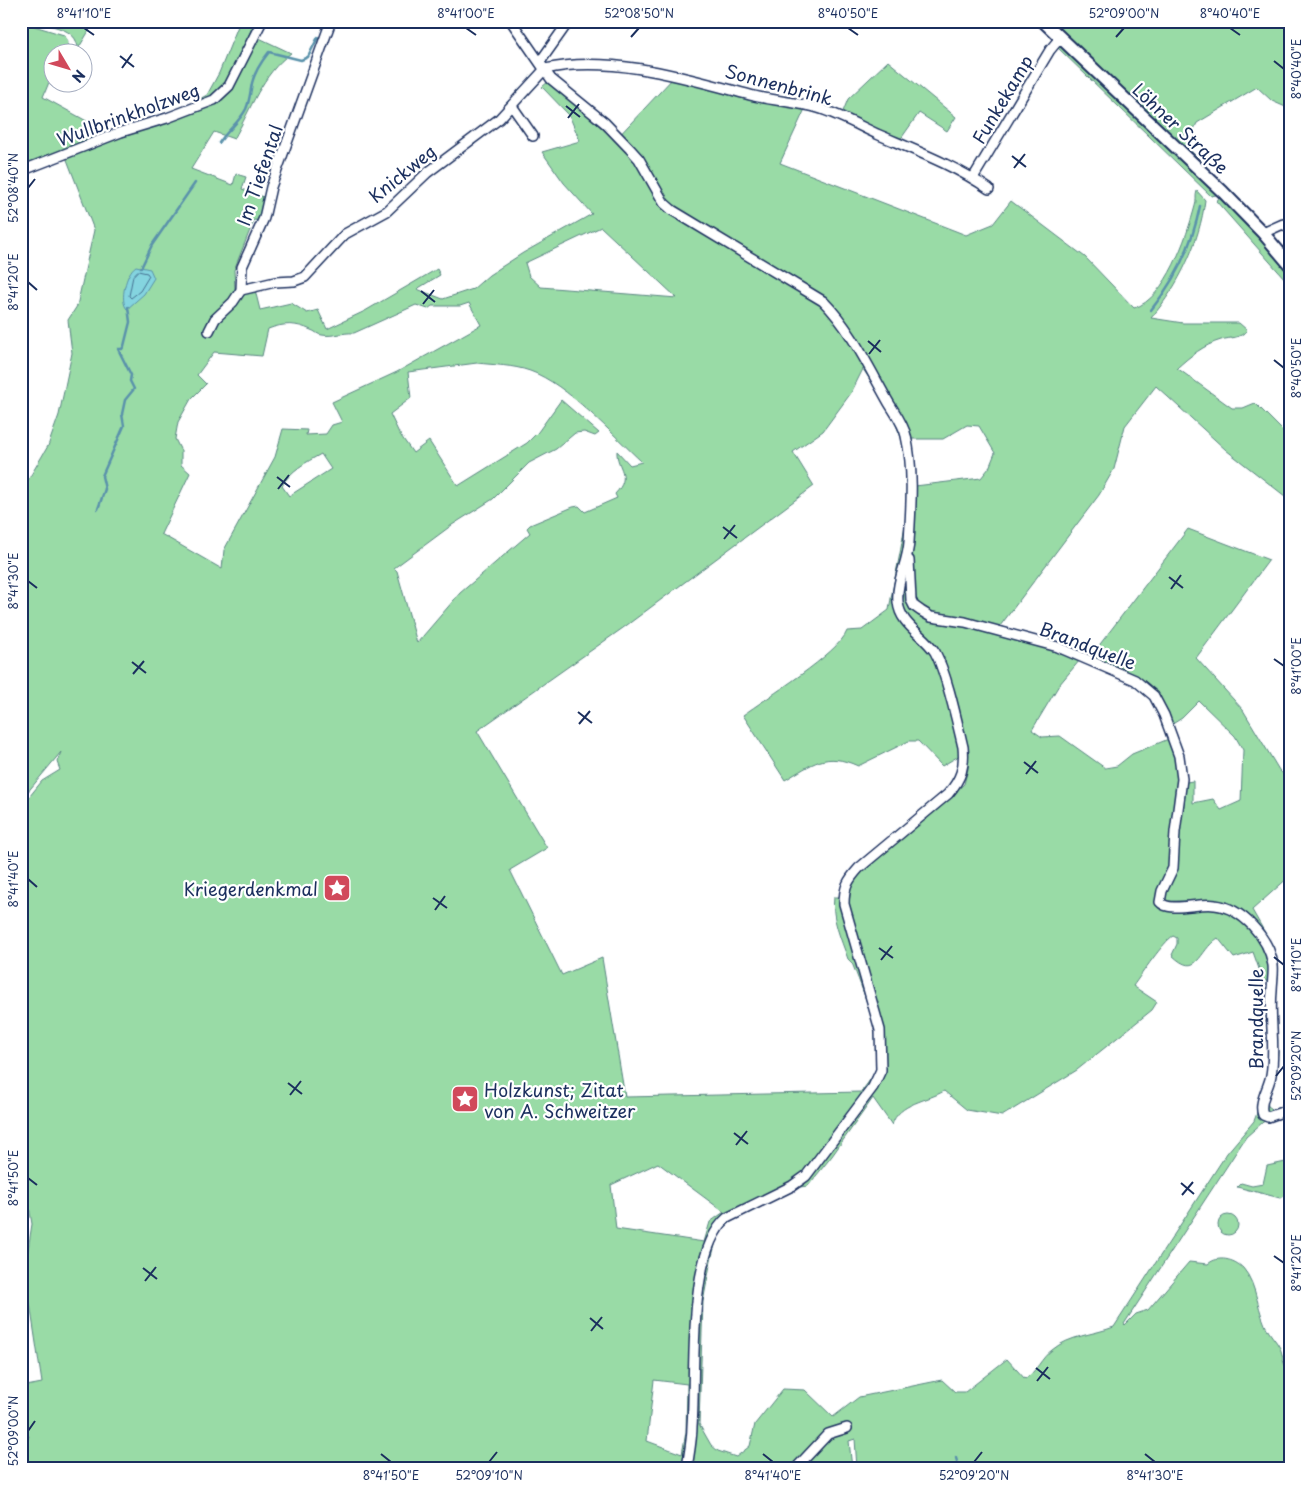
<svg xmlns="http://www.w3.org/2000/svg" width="1311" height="1489" font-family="'Playpen Sans',sans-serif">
	<rect width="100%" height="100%" fill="#fff"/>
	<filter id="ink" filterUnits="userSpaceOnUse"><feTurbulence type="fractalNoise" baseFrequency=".02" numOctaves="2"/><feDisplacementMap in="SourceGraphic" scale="10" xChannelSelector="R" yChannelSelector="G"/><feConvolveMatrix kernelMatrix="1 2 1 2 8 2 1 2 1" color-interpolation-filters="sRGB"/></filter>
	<g filter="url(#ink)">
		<g fill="#99dba6" stroke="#5a8582" fill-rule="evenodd">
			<path d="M33,21H95L78,49C77,27 50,27 33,21Z"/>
			<polygon points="240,21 255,21 227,85 217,95 192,107 190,104 207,95 219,73"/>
			<polygon points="1049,21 1055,21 1061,27 1066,21 1290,21 1290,109 1272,101 1257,87 1197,123 1186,146 1227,187 1225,188"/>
			<polygon points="21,22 64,35 68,41 67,52 52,52 52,75 43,97 103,130 107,135 27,164 21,160"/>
			<path d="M257,37L291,53C262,74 251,109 234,139L214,132L191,169L233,185L236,174L246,177L242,189L264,197L260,221L254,220L234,270L235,290L241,293L255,290L260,310L291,303L307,313L318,310L327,329L365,311L437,269L440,275L417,289L443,299L473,289L489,275L523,253L592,214L564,183L542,152L580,141L569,115L542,87L549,81L615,140L674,77L805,109L780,163L966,235L993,224L1011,201L1085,257L1134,308C1166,299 1187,236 1195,206C1197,201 1195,196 1197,191L1205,200C1200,241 1179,286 1151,318L1183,323H1239L1247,330C1240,339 1231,337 1221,340C1204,345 1190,356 1177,368L1232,408H1243L1255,403L1290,438V500L1226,450L1156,386L1125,426L1114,469L1099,495L1000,626L1085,654L1059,685L1032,730L1042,737L1060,736L1105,768L1117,766L1132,754L1171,738L1177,757L1180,783L1193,781V803L1213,799L1221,810L1241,801L1243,750L1235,736L1199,701L1182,718L1171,725L1135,676L1091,656L1188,529L1269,560L1196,658L1243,710L1279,770L1285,776L1290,773V876L1252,910L1268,938L1277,964L1274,1006L1278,1053L1274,1078L1267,1100L1268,1106L1275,1111L1290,1098V1110L1277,1118L1263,1122L1246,1137L1124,1324L1125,1325L1136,1314L1148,1310L1189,1262L1208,1264C1218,1255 1234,1259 1243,1268C1258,1285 1257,1314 1269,1332C1273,1338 1277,1342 1280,1348C1285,1360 1280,1361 1290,1372V1468H857L855,1439L849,1441L852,1468H21V1457L29,1436L21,1432V1387L42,1383L29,1297L27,1256L32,1224L21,1160V807L42,781L60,770L57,762L61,752L21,800V492L48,446L59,415L72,353L68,320L77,306L94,230L66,157L210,106L219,100ZM601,227L677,298L541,287L529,276L525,263ZM469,303L481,325L397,372L332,402L342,422L332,425L326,434L306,435L307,430L283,429L275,457L224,550L222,569L161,534L190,473L181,465V451L175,439L178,422L191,399L206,384L197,375L214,352L262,356L268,329C284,323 296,323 311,330C315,331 318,335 322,335C333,337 343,332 354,333L416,305L428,309L432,306H460ZM477,363C494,365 513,365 530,371C567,384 612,434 642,462L630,465L617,451C616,468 633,475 615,494L617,498L585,512L579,506L573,507L530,525L527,528L530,533L460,593L417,643L397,571L394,568L452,525L493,499L529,463L556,449L575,433L584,432L595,436L599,433L561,400L538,432L527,443L458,486L429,441L413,453L399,433L390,414L411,398L408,372ZM863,369C879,393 896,418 904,447C917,496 897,560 889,610L862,630L847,631C839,653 765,699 743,715L785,780C813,764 825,751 858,766L909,741H918L942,766L967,751L968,769L964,784L856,876L851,886L848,914L843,915L839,905V897H834C831,918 841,939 848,959L852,963C862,988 883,1039 877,1065C874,1076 867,1084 861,1092L625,1097L602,958L562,975L510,870L547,848L477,731L623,628L814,486L793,452L823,431L851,393ZM967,425L979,426L995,453L989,468L981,478L915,486L912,439H943ZM321,454L331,469L289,496L282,486C291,470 305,463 321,454ZM1173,936L1177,938V944L1172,955C1198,980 1198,951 1218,938L1234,958L1253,952L1263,980L1269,982L1266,1020L1269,1052L1266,1076L1257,1113L1254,1121L1227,1153L1114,1327C1093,1335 1070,1335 1052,1350C1041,1358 1037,1371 1025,1379L1007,1359L965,1392H955L942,1380L859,1397L833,1417L805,1390L783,1389L755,1424L750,1446L736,1457L718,1451L711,1445L699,1424L703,1302L711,1260L718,1234L728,1223L800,1187L808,1186L832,1156L873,1098L892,1125C898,1103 928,1101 944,1091L967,1110L1002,1116L1077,1070L1152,1010L1157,1002L1133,986C1141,975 1164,941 1173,936ZM658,1163L724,1212L710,1222L704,1242L616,1229L611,1185ZM654,1380L687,1384L686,1432L682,1454L647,1441Z"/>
			<polygon points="1060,45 1216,192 1216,195 1211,196 1057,47"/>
			<polygon points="888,61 956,117 947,131 919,113 900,140 842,114 848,99"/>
			<polygon points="1222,196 1290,272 1288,278 1285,279 1216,201"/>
			<polygon points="1290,1161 1290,1194 1280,1198 1237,1187 1241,1183 1252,1186 1263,1184 1267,1166"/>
			<circle cx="1228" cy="1225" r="10"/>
		</g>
		<path fill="#84d4df" stroke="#5a92ab" d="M136,266L150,269L154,278L144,294L127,309C119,301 126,272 136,266Z"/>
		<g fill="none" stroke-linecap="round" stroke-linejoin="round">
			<polygon stroke="#457192" stroke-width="1" points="138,271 147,273 149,276 140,291 131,298 129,296 133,276"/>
			<g stroke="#5a92ab" stroke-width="2.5">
				<path d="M219,143C227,130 239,123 246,109C250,100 250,93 252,83C255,71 261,62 269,52L301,60L308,57L318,37"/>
				<polyline points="141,268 152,245 195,183"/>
				<path d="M1151,310C1176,279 1192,246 1200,206"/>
				<polyline points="98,509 105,489 102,476 124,426 122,414 125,400 134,389 130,381 131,375 118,349 122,349 124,346 130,322 128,307"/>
				<polyline points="956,1458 959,1468"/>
			</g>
			<g stroke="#1b2f5e" stroke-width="12">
				<g id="minor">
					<path d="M511,21L551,79L605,123L630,149L639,159L664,203L672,210L823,301C851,329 869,368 889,403C895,413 904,425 906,436C914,471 911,507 909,542C908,562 896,581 898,602C900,625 923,634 935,652C947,674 957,722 963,747C965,767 961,779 948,794L859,868C848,880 844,887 844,904L880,1030L881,1070L873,1087L806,1176L792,1186L727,1218C686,1253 696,1375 692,1426C692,1440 689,1454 687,1468"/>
					<polyline points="540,62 569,21"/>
					<path d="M545,69C611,54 690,79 754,96C775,101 797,102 818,108C838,114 858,125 877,134C914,150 956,166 989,189"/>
					<polyline points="512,106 533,136"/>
					<polyline points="21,171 121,132 167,118 214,100 229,86 262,21"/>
					<polyline points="973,178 1050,50 1060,38"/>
					<polyline points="1263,233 1283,224 1290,228"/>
					<polyline points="241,290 275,282 294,281 305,277 345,234 387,211 427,173 499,119 545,69"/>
					<polyline points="209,331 215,319 233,302 241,290 242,267 264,218 271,187 331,21"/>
					<path d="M909,560L911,600L914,606L921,611L931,617L965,622L1058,647L1135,680L1154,696L1164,715L1179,756L1182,779L1175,832L1173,868L1162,891L1160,902C1169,913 1200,902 1215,905C1242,908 1269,938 1273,965C1274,973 1272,983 1272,991C1269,1019 1276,1047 1271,1075C1269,1088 1258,1102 1263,1115L1268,1117L1282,1112L1290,1105"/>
					<polyline points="796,1468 828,1434 847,1428"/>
				</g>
			</g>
			<g stroke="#1b2f5e" stroke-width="15">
				<polyline id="secondary" points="1043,21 1223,192 1263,233 1290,265"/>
			</g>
			<use href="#minor" stroke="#fff" stroke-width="9"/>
			<use href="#secondary" stroke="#fff" stroke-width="11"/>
		</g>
	</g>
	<path fill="none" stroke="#1b2f5e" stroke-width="2" d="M84,28L94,35M466,28L476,35M848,28L858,35M1230,28L1240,35M631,37L639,28M1116,37L1124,28M120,56L134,67M1274,61L1284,69M122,68L132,54M566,106L580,117M568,118L579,104M1012,156L1026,167M1014,168L1025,154M28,188L35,179M28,282L37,290M421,291L435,302M423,304L434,290M868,341L881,352M869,354L880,340M1274,360L1284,368M277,477L290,487M278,489L289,475M723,527L737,538M724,539L735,525M1169,577L1183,588M28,581L37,588M1171,589L1181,575M1274,659L1284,666M132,662L146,673M133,674L144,661M578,712L592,723M579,724L590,711M1024,762L1038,773M1026,774L1036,761M28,879L37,887M433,898L447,908M435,910L445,896M879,948L893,958M1274,957L1284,965M881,960L892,946M1276,1076L1284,1066M288,1083L302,1094M290,1095L301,1081M734,1133L748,1144M736,1145L747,1131M28,1178L37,1185M1181,1183L1194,1194M1182,1195L1193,1182M1274,1256L1284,1263M143,1268L157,1279M145,1281L156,1267M590,1318L603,1329M591,1331L602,1317M1036,1368L1050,1379M1037,1381L1048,1367M28,1431L35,1421M381,1454L391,1462M763,1454L773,1462M1145,1454L1155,1462M489,1462L497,1452M974,1462L982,1452"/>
	<defs>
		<g id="sight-square" transform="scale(1.4375)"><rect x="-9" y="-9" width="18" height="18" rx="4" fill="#d1495b" stroke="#fff"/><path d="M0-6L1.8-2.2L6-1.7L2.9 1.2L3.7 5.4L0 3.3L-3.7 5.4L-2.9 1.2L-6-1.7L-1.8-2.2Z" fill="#fff"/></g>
	</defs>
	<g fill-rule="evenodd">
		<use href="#sight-square" x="337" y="888"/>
		<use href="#sight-square" x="465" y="1099"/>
	</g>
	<g text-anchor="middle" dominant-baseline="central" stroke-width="4.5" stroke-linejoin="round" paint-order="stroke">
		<g font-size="18" fill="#1b2f5e" stroke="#fff">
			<text transform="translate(779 84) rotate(15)">Sonnenbrink</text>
			<text transform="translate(1002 99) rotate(-59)">Funkekamp</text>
			<text transform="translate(128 114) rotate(-20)">Wullbrinkholzweg</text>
			<text transform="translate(1181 128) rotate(43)">Löhner Straße</text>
			<text transform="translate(402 173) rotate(-39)">Knickweg</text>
			<text transform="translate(259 175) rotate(-71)">Im Tiefental</text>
			<text transform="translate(1088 645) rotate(21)">Brandquelle</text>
			<text transform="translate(1255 1019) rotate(-90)">Brandquelle</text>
		</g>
		<g font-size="18" fill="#1b2f5e" stroke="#fff" text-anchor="end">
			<text x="318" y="888">Kriegerdenkmal</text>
			<text x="484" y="1089" text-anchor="start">Holzkunst; Zitat<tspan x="484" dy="21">von A. Schweitzer</tspan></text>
		</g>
	</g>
	<rect width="1311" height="1489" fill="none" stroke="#fff" stroke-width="55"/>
	<g transform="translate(68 68) rotate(128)"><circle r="24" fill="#ffffff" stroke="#a4acbf"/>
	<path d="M0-4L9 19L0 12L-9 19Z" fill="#d1495b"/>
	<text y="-8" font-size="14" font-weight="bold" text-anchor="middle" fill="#1b2f5e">N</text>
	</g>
	<rect x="28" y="28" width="1256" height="1434" fill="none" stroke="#1b2f5e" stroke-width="2"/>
	<g font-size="12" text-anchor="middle" fill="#1b2f5e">
		<text x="84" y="18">8°41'10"E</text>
		<text x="466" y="18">8°41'00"E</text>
		<text x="639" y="18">52°08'50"N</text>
		<text x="848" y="18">8°40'50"E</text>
		<text x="1124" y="18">52°09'00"N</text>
		<text x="1230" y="18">8°40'40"E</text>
		<text transform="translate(1297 69) rotate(-90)" y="4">8°40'40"E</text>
		<text transform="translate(14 188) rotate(-90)" y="4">52°08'40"N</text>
		<text transform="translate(14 282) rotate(-90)" y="4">8°41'20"E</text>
		<text transform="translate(1297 368) rotate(-90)" y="4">8°40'50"E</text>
		<text transform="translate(14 581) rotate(-90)" y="4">8°41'30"E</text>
		<text transform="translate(1297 666) rotate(-90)" y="4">8°41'00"E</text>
		<text transform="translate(14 879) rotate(-90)" y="4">8°41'40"E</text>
		<text transform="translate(1297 965) rotate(-90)" y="4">8°41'10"E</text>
		<text transform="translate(1297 1066) rotate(-90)" y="4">52°09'20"N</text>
		<text transform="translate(14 1178) rotate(-90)" y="4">8°41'50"E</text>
		<text transform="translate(1297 1263) rotate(-90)" y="4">8°41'20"E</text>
		<text transform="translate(14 1431) rotate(-90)" y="4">52°09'00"N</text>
		<text x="391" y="1480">8°41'50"E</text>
		<text x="489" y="1480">52°09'10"N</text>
		<text x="773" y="1480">8°41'40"E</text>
		<text x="974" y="1480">52°09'20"N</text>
		<text x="1155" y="1480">8°41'30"E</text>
	</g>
</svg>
